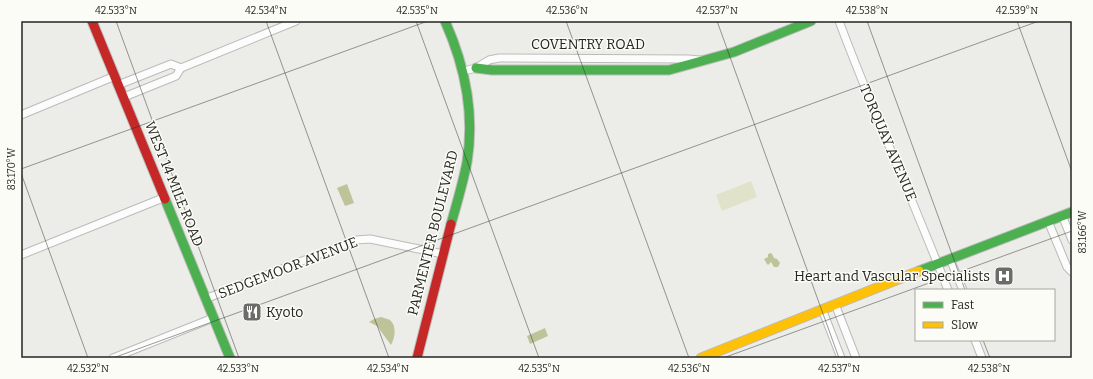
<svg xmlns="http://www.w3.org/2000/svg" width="1093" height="379" font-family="Bitter,serif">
	<rect width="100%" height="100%" fill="#ecede8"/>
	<polygon fill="#e0e3c9" points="751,181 757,197 722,211 716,195"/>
	<g fill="#bfc399">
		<polygon points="347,184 354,203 345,206 337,188"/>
		<polygon points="771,253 772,254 774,258 777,259 780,263 778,267 774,267 771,262 768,265 767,264 764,259 768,257 768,254"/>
		<path d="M381,317C384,318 388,319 390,320C397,326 395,338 391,345L377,326L369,322L374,319Z"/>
		<polygon points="545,328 548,336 530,344 527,336"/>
	</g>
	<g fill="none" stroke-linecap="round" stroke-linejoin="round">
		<g stroke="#bbbcb8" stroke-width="9">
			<g id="street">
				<path d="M839,21C873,112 913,200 948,290"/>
				<polyline points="464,71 476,68 489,60 499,58 688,59 700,60"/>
				<polyline points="118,85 171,64 181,68"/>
				<polyline points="124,97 176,76 181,68 296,21"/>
				<polyline points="21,115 115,76"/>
				<polyline points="1062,215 1072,240"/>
				<polyline points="1048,221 1067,267 1072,272"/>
				<polyline points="21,255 163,198"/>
				<polyline points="950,259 963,290"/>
				<polyline points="205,299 356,240 370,239 443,254"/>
				<polyline points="835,304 856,358"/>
				<polyline points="822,309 841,358"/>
				<polyline points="975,340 982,358"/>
				<polyline points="113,358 213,318"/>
			</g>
		</g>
		<g stroke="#bbbcb8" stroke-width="11">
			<g id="fast">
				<path d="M445,21C465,66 475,113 467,162C463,183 457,203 451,224"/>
				<polyline points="476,68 492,70 669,70 734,52 811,21"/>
				<polyline points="165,199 230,358"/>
				<polyline points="919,271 1072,212"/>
			</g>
		</g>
		<g stroke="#bbbcb8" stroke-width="11">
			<polyline id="slow" points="701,358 919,271"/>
		</g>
		<g stroke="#bbbcb8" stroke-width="11">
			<g id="jam">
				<polyline points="92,21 165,199"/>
				<polyline points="417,358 451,224"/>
			</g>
		</g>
		<use href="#street" stroke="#fcfcfc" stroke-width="7"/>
		<use href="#fast" stroke="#4caf50" stroke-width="9"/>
		<use href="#slow" stroke="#ffc107" stroke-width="9"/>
		<use href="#jam" stroke="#c62828" stroke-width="9"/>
	</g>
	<path fill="none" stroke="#252523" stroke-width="1" stroke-opacity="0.45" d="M116,21L239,358M266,21L389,358M416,21L539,358M566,21L689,358M717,21L839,358M867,21L965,290M1017,21L1072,172M21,169L428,21M21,173L88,358M983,340L990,358M113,358L1039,21M723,358L1072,231"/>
	<defs>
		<g id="hospital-square" transform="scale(1)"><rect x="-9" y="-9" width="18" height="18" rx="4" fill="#6b6b68" stroke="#fbfcf5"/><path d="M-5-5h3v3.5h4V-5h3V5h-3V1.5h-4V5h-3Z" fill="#fff"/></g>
		<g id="restaurant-square" transform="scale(1)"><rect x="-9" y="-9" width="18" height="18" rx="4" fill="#6b6b68" stroke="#fbfcf5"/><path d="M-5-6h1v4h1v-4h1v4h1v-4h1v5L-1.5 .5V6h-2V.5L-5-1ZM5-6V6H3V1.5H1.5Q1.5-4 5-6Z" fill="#fff"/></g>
	</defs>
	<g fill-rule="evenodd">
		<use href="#hospital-square" x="1004" y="276"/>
		<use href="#restaurant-square" x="252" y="312"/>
	</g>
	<g text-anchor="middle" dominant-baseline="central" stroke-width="3" stroke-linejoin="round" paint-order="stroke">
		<g font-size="14" fill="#252523" stroke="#fbfcf5">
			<text x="588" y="44">COVENTRY ROAD</text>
			<text transform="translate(888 143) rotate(67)">TORQUAY AVENUE</text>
			<text transform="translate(174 184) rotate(68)">WEST 14 MILE ROAD</text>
			<text transform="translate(433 233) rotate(-76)">PARMENTER BOULEVARD</text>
			<text transform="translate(288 268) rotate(-21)">SEDGEMOOR AVENUE</text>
		</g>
		<g font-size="14" fill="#252523" stroke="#fbfcf5" text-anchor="end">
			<text x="990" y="276">Heart and Vascular Specialists</text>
			<text x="266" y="312" text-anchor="start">Kyoto</text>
		</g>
	</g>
	<rect width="1093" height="379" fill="none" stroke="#fbfcf5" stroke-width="44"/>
	<rect x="915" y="289" width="140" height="52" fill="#fbfcf5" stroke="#a5a6a1"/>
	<rect x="923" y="302" width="20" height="6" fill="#4caf50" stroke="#a5a6a1"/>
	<text x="951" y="309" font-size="12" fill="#252523">Fast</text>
	<rect x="923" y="322" width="20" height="6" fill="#ffc107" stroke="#a5a6a1"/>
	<text x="951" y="329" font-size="12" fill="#252523">Slow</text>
	<rect x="22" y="22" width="1049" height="335" fill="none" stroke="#252523" stroke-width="1.5"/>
	<g font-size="10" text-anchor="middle" fill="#252523">
		<text x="116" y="14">42.533°N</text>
		<text x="266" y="14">42.534°N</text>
		<text x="417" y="14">42.535°N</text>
		<text x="567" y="14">42.536°N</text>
		<text x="717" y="14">42.537°N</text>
		<text x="867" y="14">42.538°N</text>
		<text x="1017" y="14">42.539°N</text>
		<text transform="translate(11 169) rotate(-90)" y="4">83.170°W</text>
		<text transform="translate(1082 232) rotate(-90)" y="4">83.166°W</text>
		<text x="88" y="372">42.532°N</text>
		<text x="238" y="372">42.533°N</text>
		<text x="388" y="372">42.534°N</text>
		<text x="539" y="372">42.535°N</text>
		<text x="689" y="372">42.536°N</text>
		<text x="839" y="372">42.537°N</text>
		<text x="989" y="372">42.538°N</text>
	</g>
</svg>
